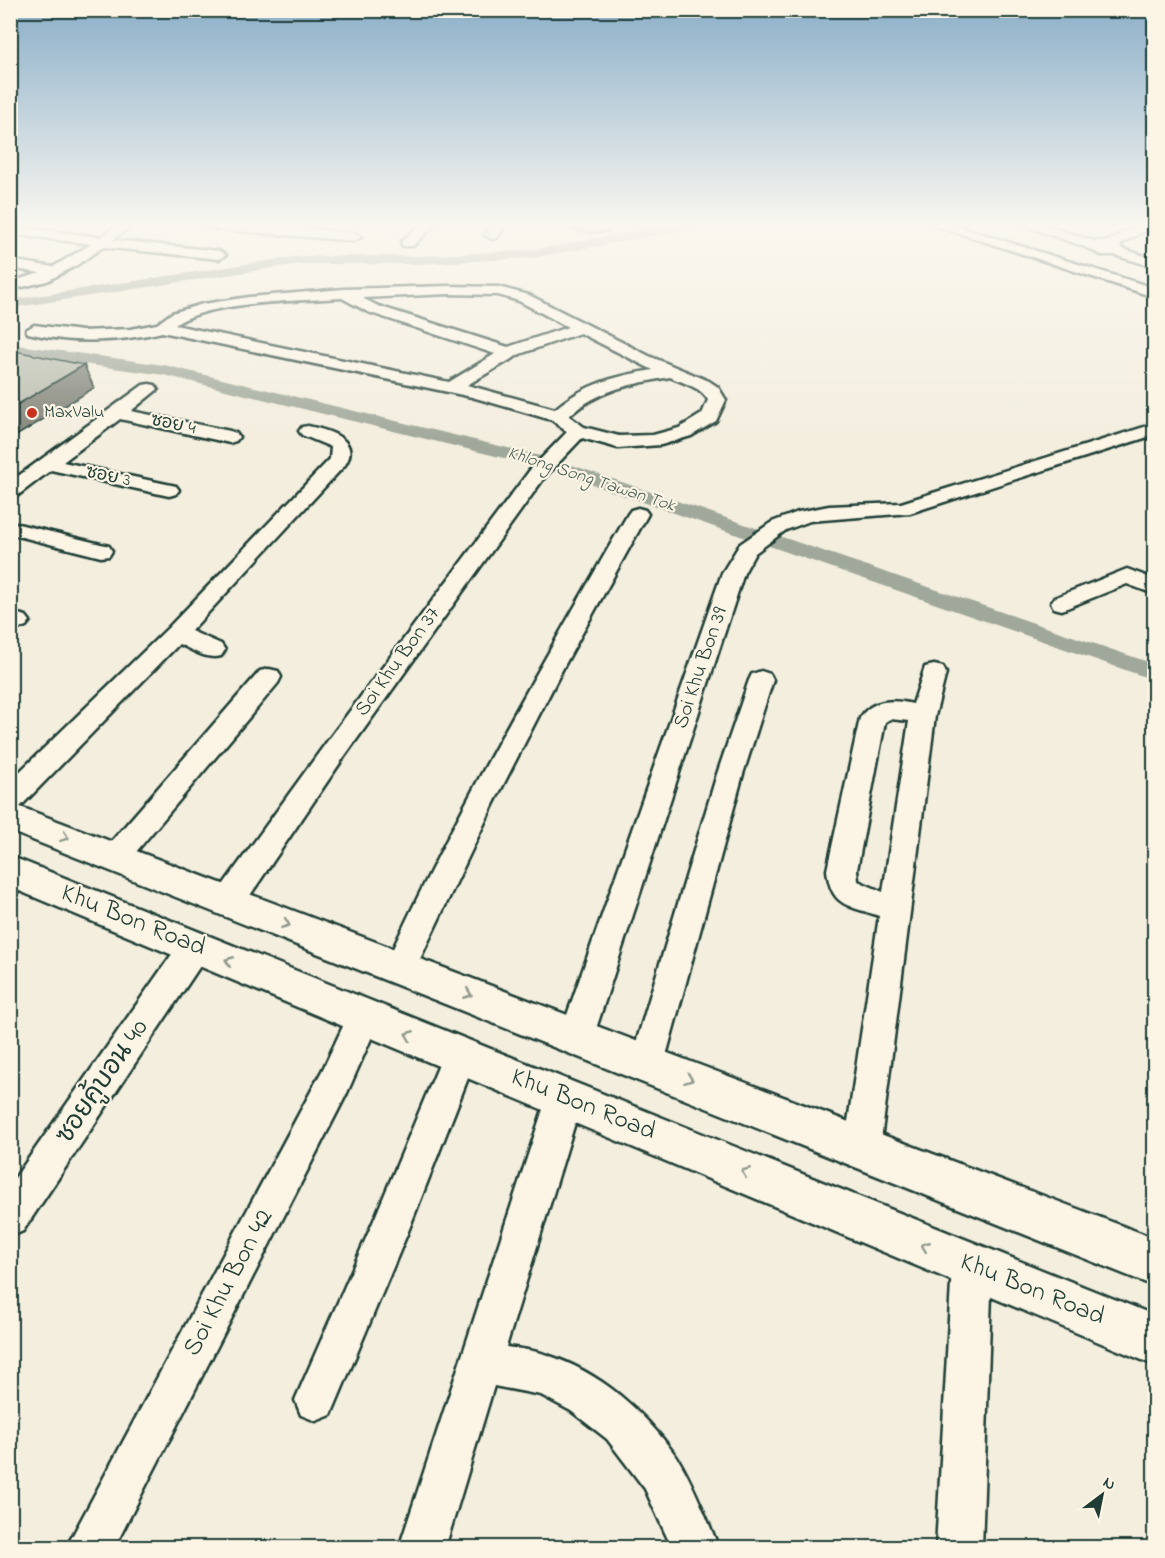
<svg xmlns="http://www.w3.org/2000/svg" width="1165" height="1558" font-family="'Indie Flower','Playpen Sans Thai',sans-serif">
	<rect width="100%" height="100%" fill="#f3eede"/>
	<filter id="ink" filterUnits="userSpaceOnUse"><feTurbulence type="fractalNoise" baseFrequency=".0167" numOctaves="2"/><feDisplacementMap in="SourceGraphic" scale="12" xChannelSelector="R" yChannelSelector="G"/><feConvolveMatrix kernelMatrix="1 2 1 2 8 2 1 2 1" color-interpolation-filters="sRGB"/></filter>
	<g filter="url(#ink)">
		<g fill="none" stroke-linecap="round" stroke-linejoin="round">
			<g fill="#a0a89b" fill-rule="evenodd">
				<polygon points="674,224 702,224 696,228 531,258 417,264 300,264 10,308 10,300 300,256 417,256 531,250"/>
				<polygon points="10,344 164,365 557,460 1154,664 1154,680 545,468 164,375 10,354"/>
			</g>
			<g stroke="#1f3d34" stroke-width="5">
				<g id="street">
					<polygon points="118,224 133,224 113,240 219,251 226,255 219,259 103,247 77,265 47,281 10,290 10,282 40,273 10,268 10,260 53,267 91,244 10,234 10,226 101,237"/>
					<polygon points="202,224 256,224 354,233 361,237 354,241 208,228"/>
					<polygon points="421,224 435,224 413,246 403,246 401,243 403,240"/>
					<polygon points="493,224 506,224 497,238 492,239 485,235"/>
					<path d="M565,224H610L612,227C604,234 573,231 565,224Z"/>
					<polygon points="931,224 951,224 1154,288 1154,297"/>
					<polygon points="1020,224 1041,224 1094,241 1108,241 1139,224 1154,224 1154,228 1140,233 1119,245 1123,249 1154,259 1154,267 1114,255 1101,255 1085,247"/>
					<path d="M449,286L498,287L529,295L649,356L709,381L718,387L726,400L716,421L691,436L661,445L618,448L582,438L544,478L344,757L240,910L229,914L218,910L214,901L218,892L326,743L530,470L567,432L552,420L472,397L162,332C119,342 72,344 28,333L26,330L34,325L82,331L130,329L157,324L172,313L203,304L249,297L344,289ZM449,294L498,295L519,301L568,327L508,347L378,306L362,298ZM342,298L368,312L495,354L449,382L175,325C208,301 300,301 342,298ZM580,333L653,370C616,376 584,384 555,409L467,385L520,354ZM670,377C683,383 701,387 708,400L702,414L679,428L653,435L619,436L584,427L569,416C599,389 632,384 670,377Z"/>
					<polygon points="149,384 155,385 158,389 131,411 230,431 236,433 239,437 236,441 230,443 120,419 63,462 176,486 179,490 176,494 169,496 51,470 17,496 10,498 10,482 143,385"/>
					<polygon points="1154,424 1154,435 910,513 810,521 786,530 755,553 744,573 594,1035 589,1046 577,1051 565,1046 560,1035 722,573 740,544 772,522 798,512 829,506 901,503"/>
					<path d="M308,426C327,430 362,439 345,465L191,631L221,644L225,650L221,656C206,660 193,650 179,644L20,807L10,810V781L168,628L330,459L331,447L302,435L299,431L302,427Z"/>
					<path d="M638,508L645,510L648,514L563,668L494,803L411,978L400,982L389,978L384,968C456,812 542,663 628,514L631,510Z"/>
					<polygon points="10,522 109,546 112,551 109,556 101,557 10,534"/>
					<polygon points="1127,569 1154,579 1154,594 1127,584 1062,610 1054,608 1051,603 1054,598"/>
					<polygon points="10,612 26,616 30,621 26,626 18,629 10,627"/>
					<path d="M934,665L943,667L946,673L935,716L880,1148L875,1161L862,1166L849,1161L844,1148L879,916C848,905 831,907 827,870L860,718C871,699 894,699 913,704L925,667ZM890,719L909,721L883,892L858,881L857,870L885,722Z"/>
					<polygon points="269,669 278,671 281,677 278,683 125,865 115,869 105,865 101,857 105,849 260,671"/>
					<polygon points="761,671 770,674 773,680 743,774 664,1063 659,1075 647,1080 635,1075 630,1063 717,774 749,680 752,674"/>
					<polygon points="195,933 206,937 211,947 206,957 23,1231 10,1237 10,1185 184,937"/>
					<polygon points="365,1001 377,1005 381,1016 347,1093 114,1548 66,1548 323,1069 353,1005"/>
					<polygon points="460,1039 472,1043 477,1055 407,1234 331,1415 316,1421 301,1415 295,1400 374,1220 448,1043"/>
					<path d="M565,1080L577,1085L583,1097L506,1347C520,1349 534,1350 547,1355C600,1372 644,1411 676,1456C691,1478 708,1522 719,1548H672L645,1489L607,1439L571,1411L541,1395L494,1386L445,1548H399L547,1097L553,1085Z"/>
					<polygon points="972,1246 986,1252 992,1266 982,1548 936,1548 952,1266 958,1252"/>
				</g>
			</g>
			<g stroke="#1f3d34" stroke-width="5">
				<g id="secondary">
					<polygon points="10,803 1154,1238 1154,1286 10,831"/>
					<polygon points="10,856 1154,1315 1154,1365 10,887"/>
				</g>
			</g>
			<use href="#street" fill="#fcf5e5" fill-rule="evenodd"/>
			<use href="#secondary" fill="#fcf5e5" fill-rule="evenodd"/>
		</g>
		<polygon fill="#81847a" stroke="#1f3d34" stroke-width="1.5" points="84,365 94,388 13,438 10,433 10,409"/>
		<polygon fill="#b8bcae" stroke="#1f3d34" stroke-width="1.5" points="10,350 84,365 10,409"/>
		<defs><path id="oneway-chevron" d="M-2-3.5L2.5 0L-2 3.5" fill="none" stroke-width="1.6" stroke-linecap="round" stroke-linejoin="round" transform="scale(1.5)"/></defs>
		<g stroke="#8e998c">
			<use href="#oneway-chevron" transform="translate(65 837) rotate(21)"/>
			<use href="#oneway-chevron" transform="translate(286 924) rotate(21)"/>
			<use href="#oneway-chevron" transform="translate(229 961) rotate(-158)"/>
			<use href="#oneway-chevron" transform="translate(468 994) rotate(21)"/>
			<use href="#oneway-chevron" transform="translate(409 1035) rotate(-158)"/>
			<use href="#oneway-chevron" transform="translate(689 1079) rotate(21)"/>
			<use href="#oneway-chevron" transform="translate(745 1172) rotate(-158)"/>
			<use href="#oneway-chevron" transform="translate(925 1246) rotate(-158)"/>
		</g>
	</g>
	<linearGradient id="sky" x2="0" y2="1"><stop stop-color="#8bafc9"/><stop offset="0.51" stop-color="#faf7f0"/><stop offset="1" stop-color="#faf7f0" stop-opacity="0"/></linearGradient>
	<rect width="1165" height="442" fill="url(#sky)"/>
	<circle fill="#c8321e" stroke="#fcf5e5" stroke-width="2" cx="32" cy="413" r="6"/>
	<g text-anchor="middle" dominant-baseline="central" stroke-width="4.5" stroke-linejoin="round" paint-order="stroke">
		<g font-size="18" fill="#1f3d34" stroke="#fcf5e5" text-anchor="start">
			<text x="44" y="413">MaxValu</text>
		</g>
		<g font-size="18" fill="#1f3d34" stroke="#fcf5e5">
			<text transform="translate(173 425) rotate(12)">ซอย 4</text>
			<text transform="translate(108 477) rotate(12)">ซอย 3</text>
		</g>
		<g font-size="18" font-style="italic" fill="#465d53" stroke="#fcf5e5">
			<text transform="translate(591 480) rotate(18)">Khlong Song Tawan Tok</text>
		</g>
		<g font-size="21" fill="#1f3d34" stroke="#fcf5e5">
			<text transform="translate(398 662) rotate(-54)">Soi Khu Bon 37</text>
			<text transform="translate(701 668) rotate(-71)">Soi Khu Bon 39</text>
		</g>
		<g font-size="26" fill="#1f3d34" stroke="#fcf5e5">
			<text transform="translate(133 921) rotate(22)">Khu Bon Road</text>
			<text transform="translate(103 1082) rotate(-56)">ซอยคู้บอน 40</text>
			<text transform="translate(583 1105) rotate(22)">Khu Bon Road</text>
			<text transform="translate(229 1283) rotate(-62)">Soi Khu Bon 42</text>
			<text transform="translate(1032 1290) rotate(22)">Khu Bon Road</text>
		</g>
	</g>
	<rect width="1165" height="1558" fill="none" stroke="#fcf5e5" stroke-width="36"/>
	<rect x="18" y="18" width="1129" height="1522" fill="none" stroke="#1f3d34" stroke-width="2" filter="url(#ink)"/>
	<g transform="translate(1102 1495) rotate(32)" stroke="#fcf5e5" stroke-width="4.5" paint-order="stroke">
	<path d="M0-4.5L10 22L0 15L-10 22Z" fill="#1f3d34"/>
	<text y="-9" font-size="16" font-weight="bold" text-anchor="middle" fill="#1f3d34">N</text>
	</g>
</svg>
